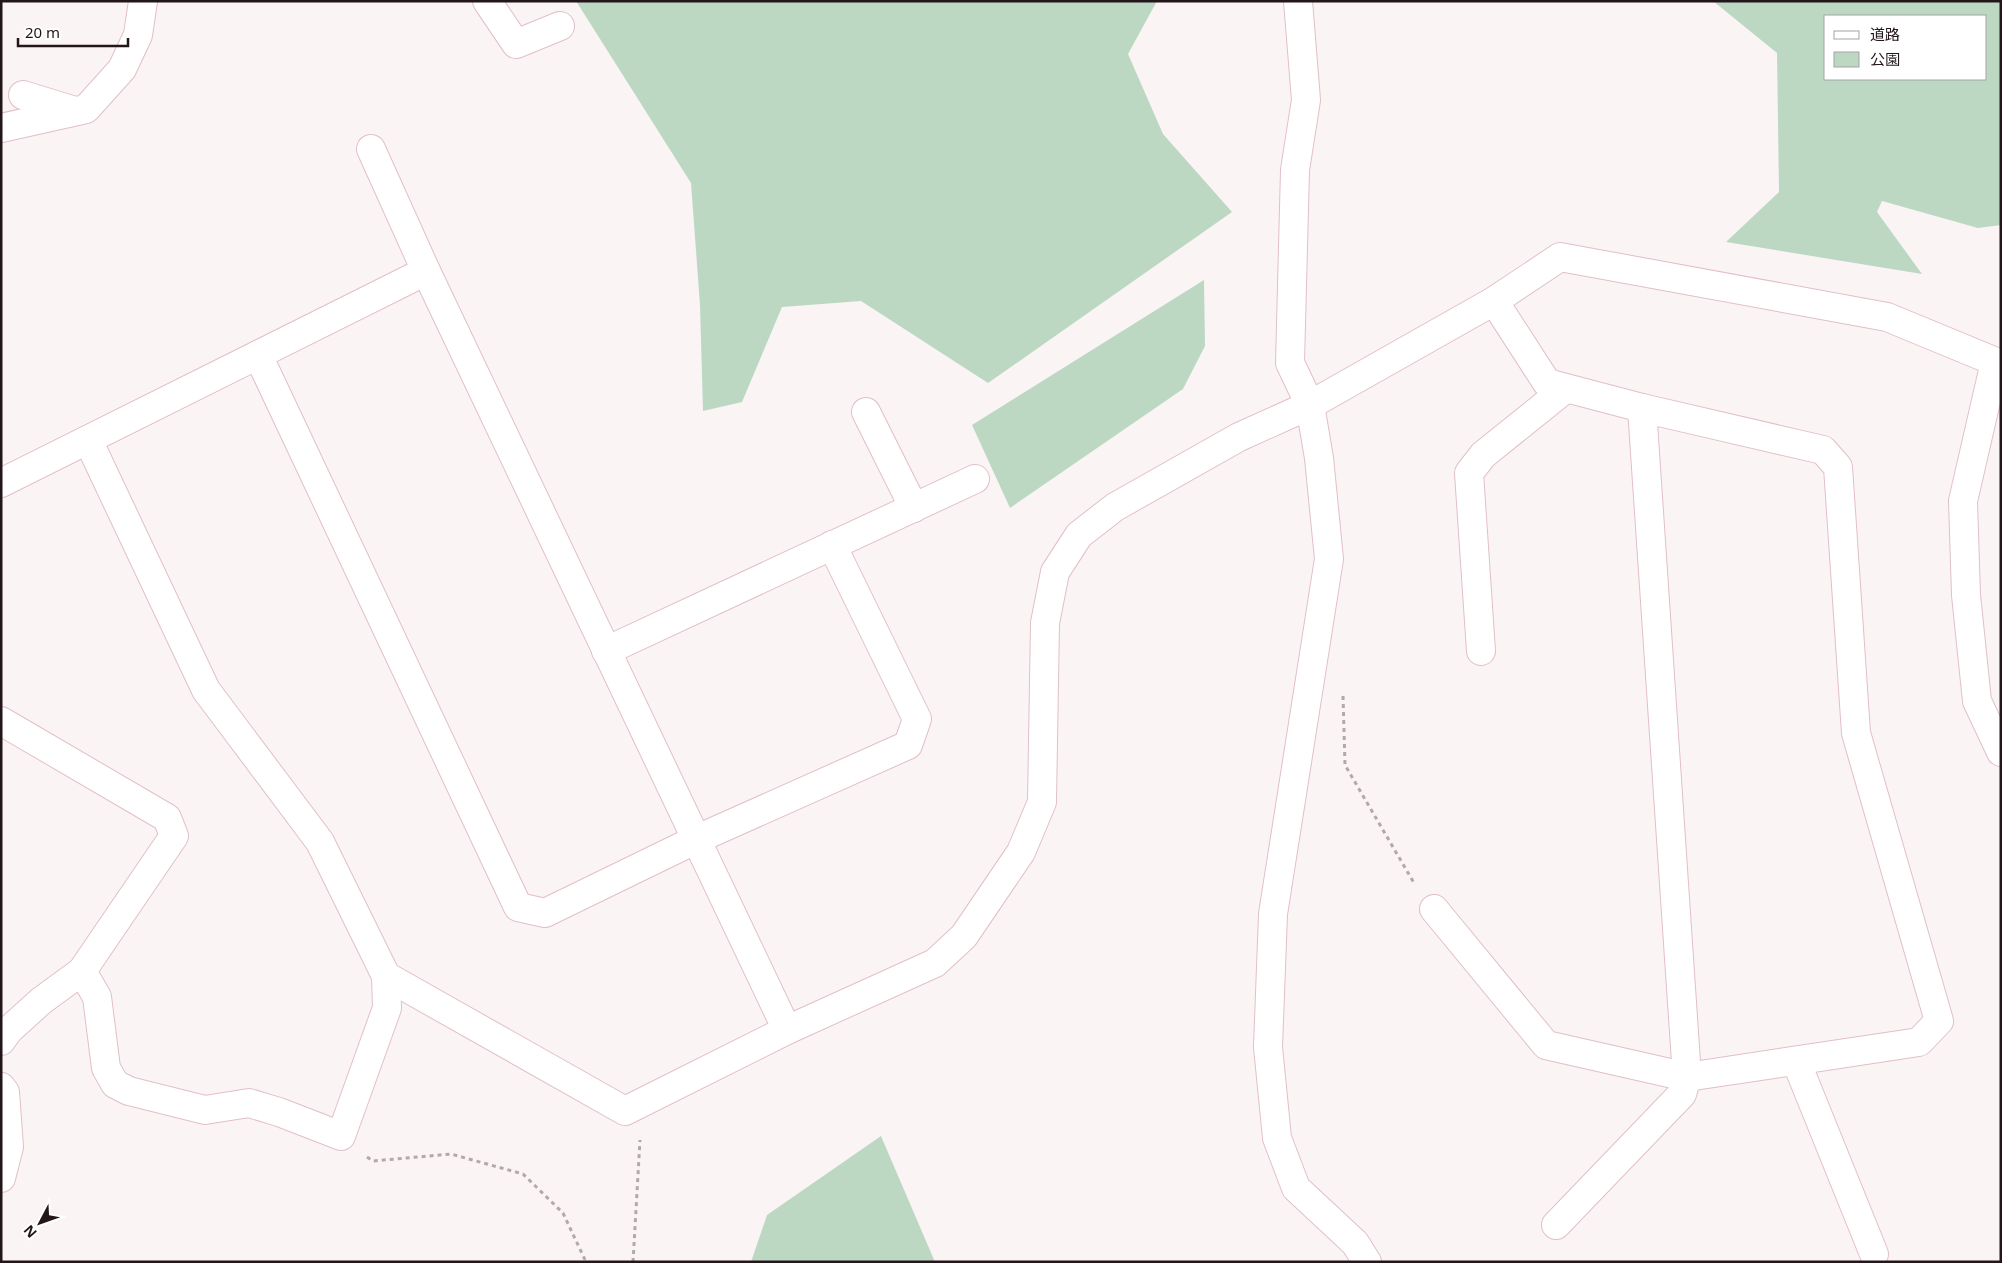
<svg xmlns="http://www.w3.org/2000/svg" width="2002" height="1263" font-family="'Noto Sans','Noto Sans JP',sans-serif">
	<rect width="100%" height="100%" fill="#fbf4f5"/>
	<g fill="#bcd8c3" fill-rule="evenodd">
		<polygon points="576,1 1157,1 1128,54 1163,134 1232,212 988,383 861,301 782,307 742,402 703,411 700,305 691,183"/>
		<path d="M1713,1H2001V225L1978,228L1882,201L1877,212L1922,274L1726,242L1779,192L1777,53ZM1826,16H1986V79H1826Z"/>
		<polygon points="1204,280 1205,346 1183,389 1010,508 972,425"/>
		<polygon points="881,1136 935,1262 751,1262 767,1215"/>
	</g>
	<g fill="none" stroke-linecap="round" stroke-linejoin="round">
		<g stroke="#e1bfc9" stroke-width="30">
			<g id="minor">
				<polyline points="487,1 516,44 560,26"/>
				<polyline points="1298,1 1306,100 1295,170 1290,363 1310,405 1319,458 1329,559 1273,914 1268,1047 1277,1138 1296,1188 1355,1243 1367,1262"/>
				<polyline points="23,95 75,111"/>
				<polyline points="1,128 86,109 122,69 138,35 143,1"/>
				<polyline points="371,149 426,271 787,1030"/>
				<polyline points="1494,301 1547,383 1642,408"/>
				<polyline points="258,355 518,907 545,913 695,840 908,745 917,719 832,545"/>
				<polyline points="1995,362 1963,501 1966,595 1977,701 2001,752"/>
				<polyline points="866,412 914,508"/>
				<polyline points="1,483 426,271"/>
				<polyline points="606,651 975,479"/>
				<polyline points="1481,651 1469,473 1483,455 1565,389"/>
				<polyline points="1,721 167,818 174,836 82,971 41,1001 9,1030 1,1041"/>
				<polyline points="1434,909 1546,1045 1687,1077 1919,1042 1939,1021 1856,733 1838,467 1823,450 1642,408 1687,1077 1682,1094 1556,1225"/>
				<polyline points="82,971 97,997 106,1068 115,1084 129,1091 205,1110 249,1103 279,1112 341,1136 387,1008 386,976 320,842 206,690 88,440"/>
				<polyline points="386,976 625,1111 787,1030 935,963 964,936 1021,852 1042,802 1045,623 1055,572 1079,535 1115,507 1239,437 1310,405 1494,301 1560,257 1887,317 2001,364"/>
				<polyline points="1796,1061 1874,1254"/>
				<polyline points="1,1087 5,1092 9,1147 1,1178"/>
			</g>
		</g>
		<g stroke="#b2a9ab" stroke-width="3" stroke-dasharray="4 4" stroke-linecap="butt">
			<polyline points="1343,696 1345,765 1414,883"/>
			<polyline points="367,1157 373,1161 451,1154 523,1174 563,1213 586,1262"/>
			<polyline points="633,1262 640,1140"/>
		</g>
		<use href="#minor" stroke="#fff" stroke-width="28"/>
	</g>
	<rect width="2002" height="1263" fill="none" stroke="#22161a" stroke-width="5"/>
	<rect x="1824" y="15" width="162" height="65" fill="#ffffff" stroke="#a7a2a3"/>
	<rect x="1834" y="31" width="25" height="8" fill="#ffffff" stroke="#a7a2a3"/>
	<text x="1870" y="40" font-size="15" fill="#22161a">道路</text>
	<rect x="1834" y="52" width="25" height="15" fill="#bcd8c3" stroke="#a7a2a3"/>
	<text x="1870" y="65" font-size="15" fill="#22161a">公園</text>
	<g transform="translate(40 1223) rotate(229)" stroke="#ffffff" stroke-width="4" paint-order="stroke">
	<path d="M0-4L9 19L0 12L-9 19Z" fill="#22161a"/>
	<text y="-8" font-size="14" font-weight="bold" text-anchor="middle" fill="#22161a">N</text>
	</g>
	<path d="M18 38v8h110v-8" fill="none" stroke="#22161a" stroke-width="2.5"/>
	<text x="25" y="38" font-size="15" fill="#22161a" stroke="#ffffff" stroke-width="4" paint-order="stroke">20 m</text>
</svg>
